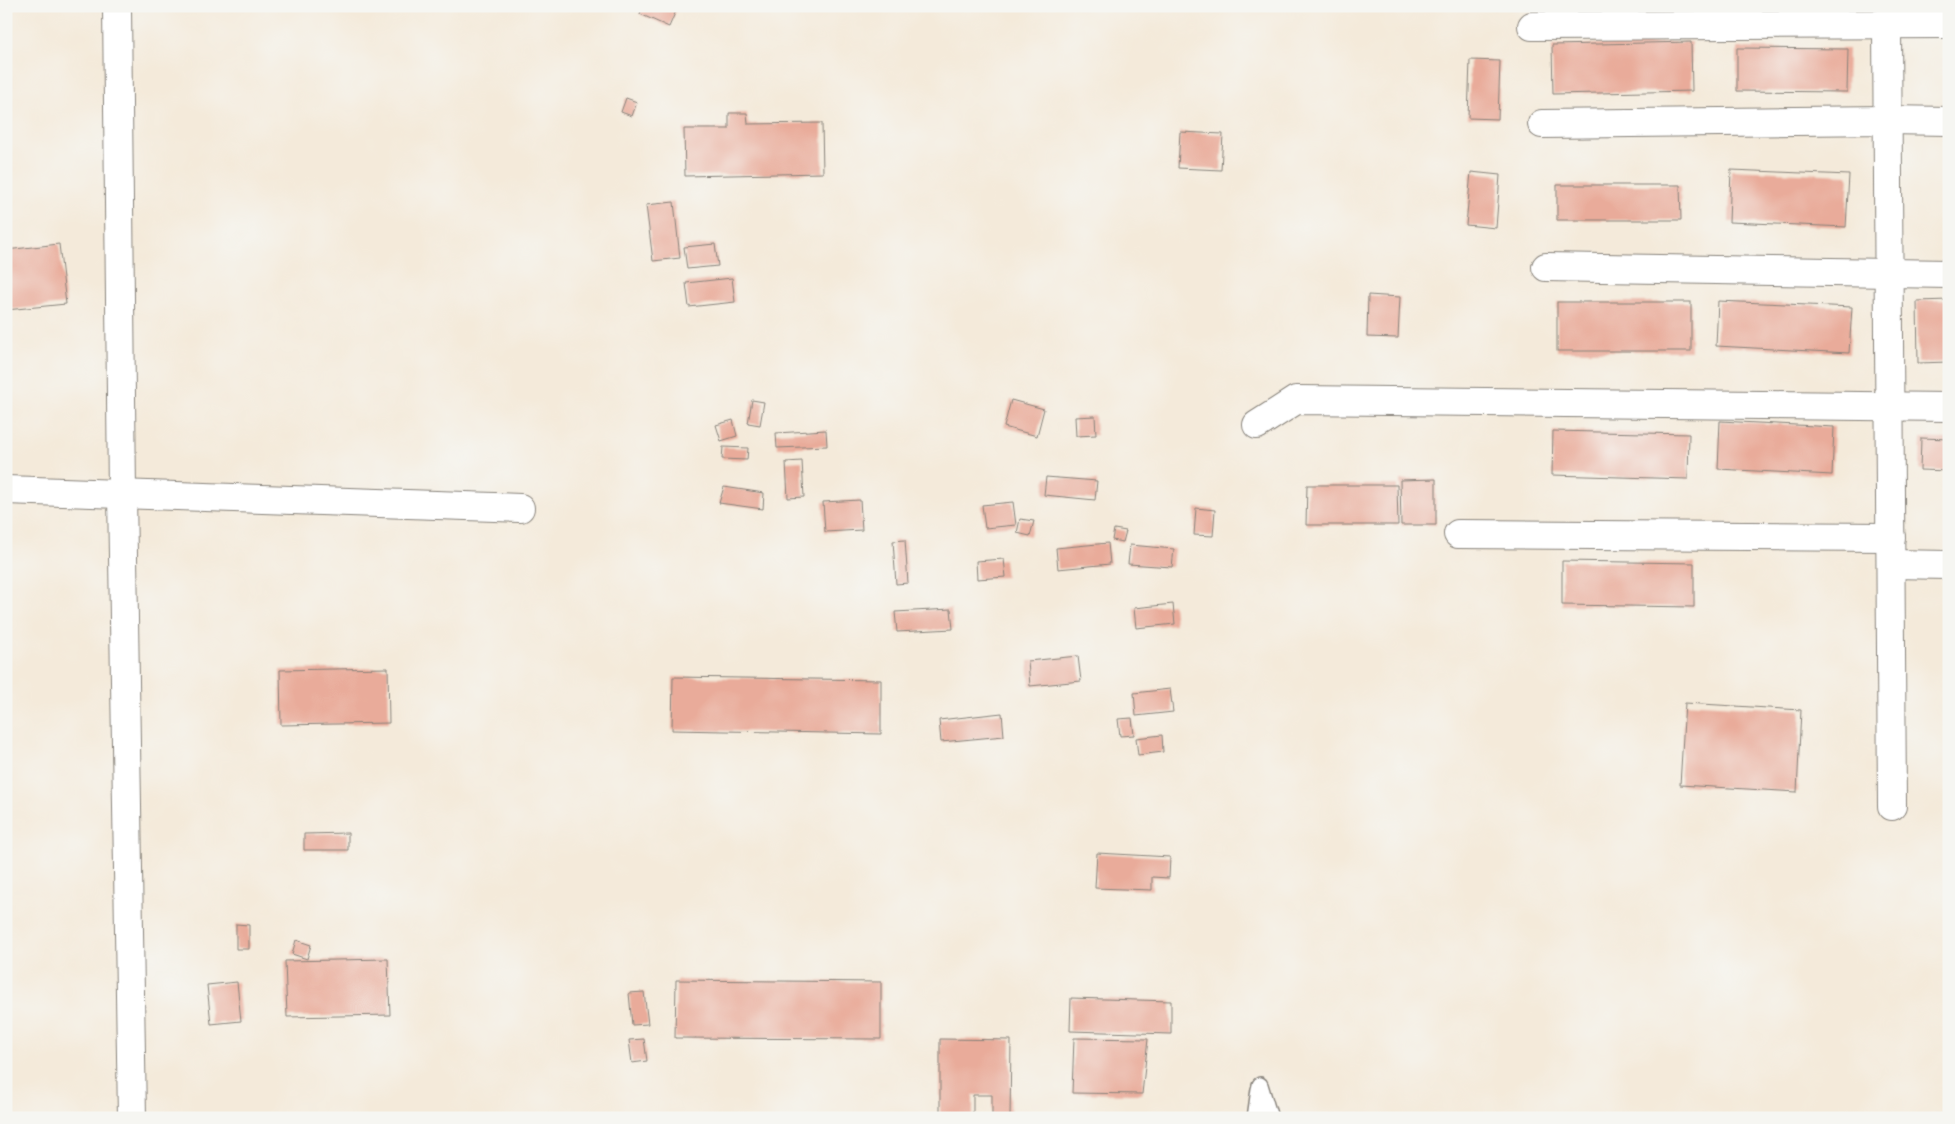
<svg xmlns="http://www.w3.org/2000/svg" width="1955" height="1124" font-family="'Indie Flower',sans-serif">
	<rect width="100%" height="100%" fill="#f6f6f2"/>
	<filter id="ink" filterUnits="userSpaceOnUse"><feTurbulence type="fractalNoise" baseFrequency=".02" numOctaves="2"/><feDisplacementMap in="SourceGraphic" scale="10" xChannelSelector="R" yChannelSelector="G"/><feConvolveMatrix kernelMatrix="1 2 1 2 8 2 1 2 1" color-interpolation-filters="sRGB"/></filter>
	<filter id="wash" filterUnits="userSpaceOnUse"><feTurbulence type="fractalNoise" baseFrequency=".0096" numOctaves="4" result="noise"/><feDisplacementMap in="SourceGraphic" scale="20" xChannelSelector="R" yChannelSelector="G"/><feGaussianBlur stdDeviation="1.12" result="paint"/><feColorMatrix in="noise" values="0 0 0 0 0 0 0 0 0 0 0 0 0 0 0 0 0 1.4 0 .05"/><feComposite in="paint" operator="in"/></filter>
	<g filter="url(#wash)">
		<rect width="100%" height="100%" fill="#f4eada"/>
		<g id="blocks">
			<g fill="#e9ab9a">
				<polygon points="643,6 678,6 669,27 640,14"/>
				<polygon points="1691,42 1692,91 1553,94 1552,45"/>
				<polygon points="1737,48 1848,49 1847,92 1737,91"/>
				<polygon points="1470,60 1500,61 1498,119 1468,118"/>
				<polygon points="626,98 637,102 632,116 621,112"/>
				<polygon points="729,113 747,113 748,124 822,123 823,173 685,176 684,129 729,129"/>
				<polygon points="1180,132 1223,134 1221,170 1178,168"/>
				<polygon points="1731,170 1849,175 1846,227 1729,222"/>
				<polygon points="1471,172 1500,175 1496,228 1466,225"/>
				<polygon points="1557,185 1680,185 1681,220 1557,220"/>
				<polygon points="674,202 680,258 653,261 646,205"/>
				<polygon points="59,244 66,304 6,310 6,250"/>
				<polygon points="715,244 718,266 687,269 684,247"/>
				<polygon points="732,278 735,302 689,307 686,283"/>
				<polygon points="1368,295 1400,297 1398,338 1367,337"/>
				<polygon points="1949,300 1949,362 1918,363 1917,301"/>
				<polygon points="1718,301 1852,307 1849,353 1716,346"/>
				<rect x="1557" y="302" width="134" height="49"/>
				<polygon points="752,400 764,402 760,425 748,423"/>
				<polygon points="1011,400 1044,409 1037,436 1004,427"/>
				<polygon points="1095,416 1096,435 1076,436 1075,417"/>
				<polygon points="733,420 737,436 721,441 716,425"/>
				<polygon points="1720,421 1834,427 1832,475 1718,469"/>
				<polygon points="826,430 827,446 777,448 776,433"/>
				<polygon points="1553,431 1689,434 1688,479 1552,475"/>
				<polygon points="1921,438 1949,439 1949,471 1920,470"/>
				<polygon points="723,447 748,448 747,460 722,459"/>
				<polygon points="802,461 804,497 788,498 786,462"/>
				<polygon points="1046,477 1097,481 1095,500 1044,495"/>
				<polygon points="1436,479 1436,525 1401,525 1400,480"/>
				<polygon points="1307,485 1397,485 1398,525 1306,525"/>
				<polygon points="724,487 764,493 763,509 719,503"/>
				<polygon points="860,500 862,530 825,532 823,502"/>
				<polygon points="1013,502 1016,525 985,528 982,505"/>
				<polygon points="1196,508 1215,510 1213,536 1194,535"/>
				<polygon points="1020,519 1034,521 1030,536 1017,533"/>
				<polygon points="1114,529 1126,531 1123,542 1112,540"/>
				<polygon points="905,540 908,583 896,584 893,541"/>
				<polygon points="1108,543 1110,564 1058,569 1056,548"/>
				<polygon points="1130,545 1174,549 1172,567 1128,564"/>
				<polygon points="1004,559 1006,577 977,579 976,561"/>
				<polygon points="1562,561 1694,563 1694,607 1562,605"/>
				<polygon points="1173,604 1175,624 1136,628 1134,608"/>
				<polygon points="951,609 953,629 897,632 895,612"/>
				<polygon points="1078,656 1081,681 1030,686 1028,661"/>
				<polygon points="388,668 389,723 281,725 280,670"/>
				<polygon points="673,677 881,680 881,734 672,730"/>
				<polygon points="1170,689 1173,712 1136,716 1134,693"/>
				<polygon points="1685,703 1801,710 1797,792 1680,785"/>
				<polygon points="1002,713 1004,736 941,742 939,720"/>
				<polygon points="1132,718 1134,735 1120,736 1118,719"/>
				<polygon points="1162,735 1163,752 1138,755 1136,738"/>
				<polygon points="348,833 348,850 304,850 304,834"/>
				<polygon points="1097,853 1170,857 1169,878 1152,877 1152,890 1095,888"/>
				<polygon points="236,924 249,925 249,949 236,949"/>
				<polygon points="296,940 311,945 307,959 292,954"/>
				<polygon points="388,959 390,1015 287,1017 285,961"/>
				<polygon points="676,980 881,982 881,1039 675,1038"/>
				<polygon points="237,982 241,1021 211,1024 207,985"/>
				<polygon points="644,992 648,1024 632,1025 629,993"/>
				<polygon points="1071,998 1171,1001 1171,1034 1070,1031"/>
				<polygon points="1074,1038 1148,1039 1142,1094 1072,1093"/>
				<polygon points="644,1039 647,1061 632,1063 629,1040"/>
				<polygon points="940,1039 1011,1040 1010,1118 992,1118 992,1095 973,1095 973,1118 940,1118"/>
			</g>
		</g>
	</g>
	<g filter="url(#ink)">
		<use href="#blocks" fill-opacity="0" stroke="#88837b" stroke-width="1"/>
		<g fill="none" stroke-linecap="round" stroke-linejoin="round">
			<g stroke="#88837b" stroke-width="18">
				<g id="lane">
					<polyline points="1260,1085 1270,1118"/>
					<polyline points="1255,1118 1259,1089"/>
				</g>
			</g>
			<g stroke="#88837b" stroke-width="30">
				<g id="street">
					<polyline points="117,6 122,494 132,1118"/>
					<polyline points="1532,26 1949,24"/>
					<polyline points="1542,124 1887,120 1949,121"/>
					<polyline points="1546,267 1949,274"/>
					<polyline points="1257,425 1296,400 1949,407"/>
					<polyline points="6,490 520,508"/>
					<polyline points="1458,534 1891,537"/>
					<polyline points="1891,564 1949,565"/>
					<polyline points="1892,806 1887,25 1894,6"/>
				</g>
			</g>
			<use href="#lane" stroke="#fff" stroke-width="15"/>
			<use href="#street" stroke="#fff" stroke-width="28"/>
		</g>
	</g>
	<rect width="1955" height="1124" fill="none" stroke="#f6f6f2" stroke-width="25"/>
</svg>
